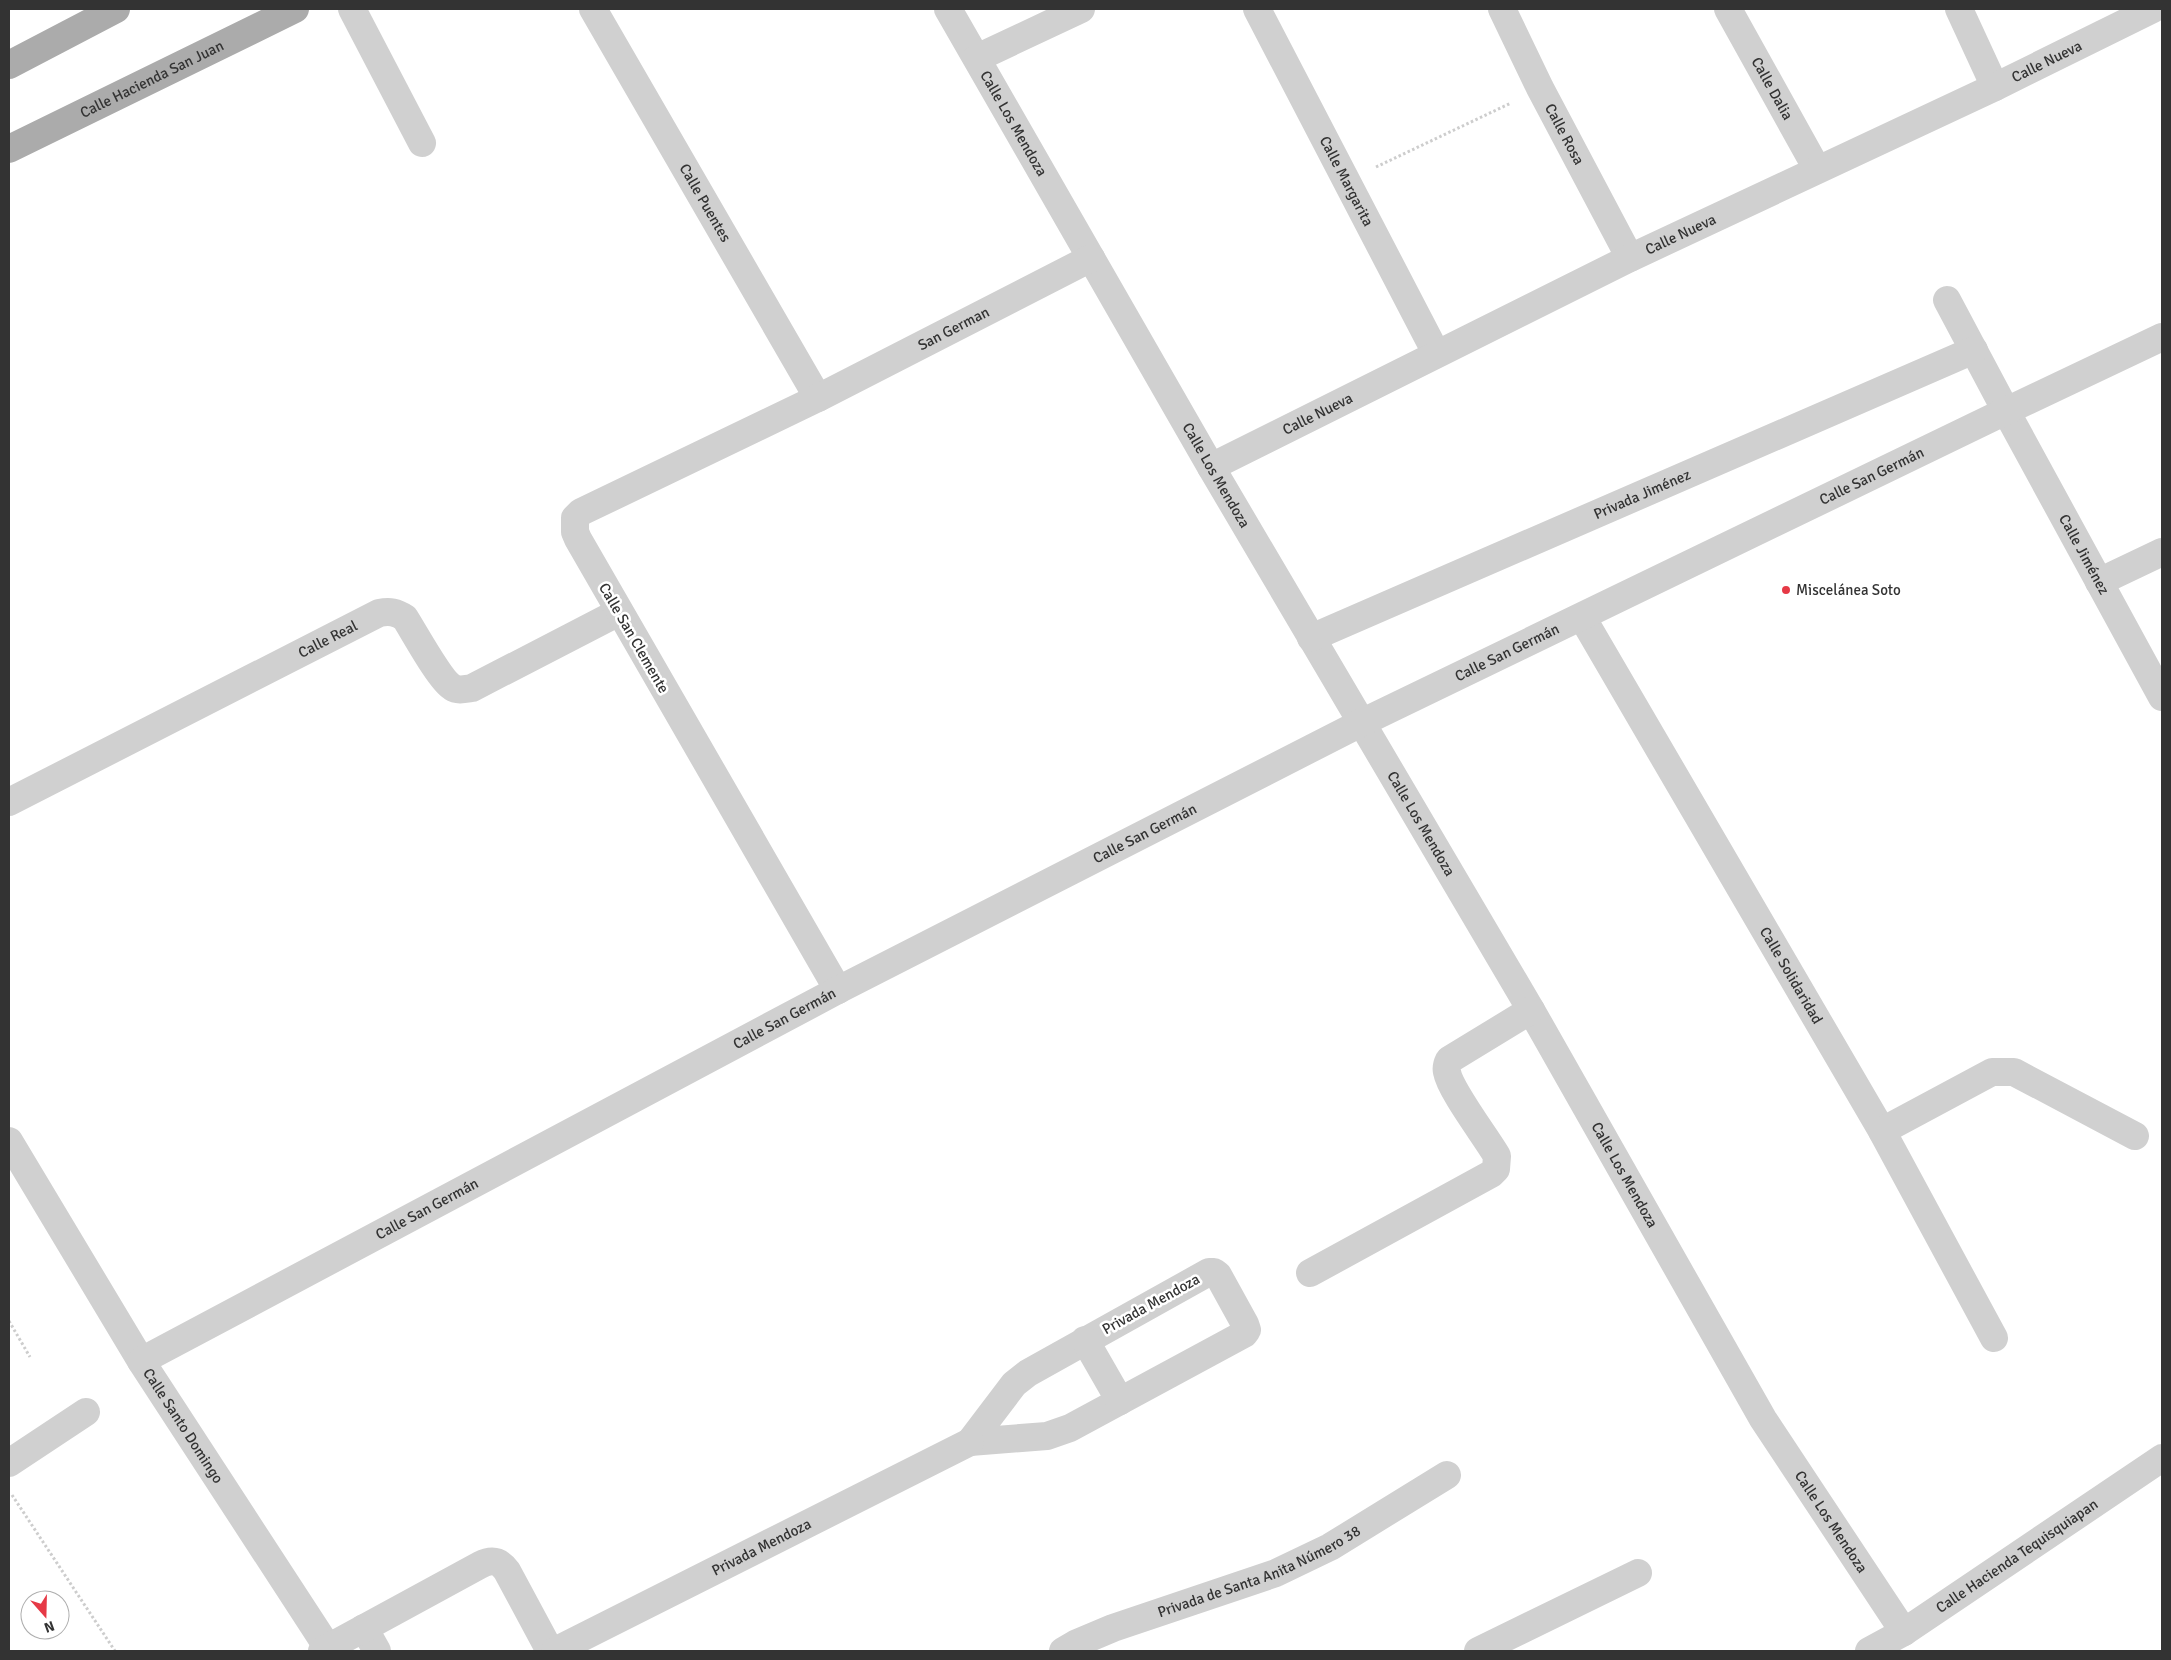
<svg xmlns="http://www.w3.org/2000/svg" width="2171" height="1660" font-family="Signika,sans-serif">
	<rect width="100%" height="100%" fill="#fff"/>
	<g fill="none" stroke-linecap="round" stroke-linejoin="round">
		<g stroke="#cdcdcd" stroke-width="3" stroke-dasharray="2.5 2.5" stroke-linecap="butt">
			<polyline points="1376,167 1511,103"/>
			<polyline points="9,1321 30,1357"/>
			<polyline points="12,1495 115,1651"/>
		</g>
		<g stroke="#d0d0d0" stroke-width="28">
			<polyline points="352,9 422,143"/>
			<path id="s1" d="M593,9L818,398"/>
			<path id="s2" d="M948,9L1211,467L1531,1010L1763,1419L1904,1632"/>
			<path id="s3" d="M1257,9L1436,353"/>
			<path id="s4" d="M1502,9L1540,88L1630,258"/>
			<path id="s5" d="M1728,9L1817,169"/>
			<polyline points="1959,9 1995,87"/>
			<polyline points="977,58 1081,9"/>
			<path id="s6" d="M1947,300L2006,411L2162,697"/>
			<path id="s7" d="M1211,467L1630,258L1995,87L2153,9"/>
			<polyline points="2099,582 2162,552"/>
			<path id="s8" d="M1582,617L1882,1131L1994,1338"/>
			<path id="s9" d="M1311,638L1974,350"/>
			<path id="s10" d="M9,802L379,613C390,611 396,612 405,618C414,632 440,680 452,687C458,691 465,689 472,688L619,612"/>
			<path id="s11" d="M838,990L578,539L575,532V518L581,512L818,398L1091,258"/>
			<polyline points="1882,1131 1992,1072 2014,1072 2135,1136"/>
			<path id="s12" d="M9,1141L141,1361L328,1648"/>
			<polygon points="1209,1272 1214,1272 1218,1275 1245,1324 1247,1330 1244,1334 1070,1428 1047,1436 970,1442 1014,1384 1028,1373"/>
			<path d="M1310,1273L1491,1174L1496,1169L1497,1156C1486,1137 1450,1090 1447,1072C1446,1068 1447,1064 1449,1060L1531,1010"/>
			<polyline points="1085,1340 1120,1401"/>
			<path id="s13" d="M141,1361L838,990L1361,723L2006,411L2162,337"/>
			<polyline points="9,1463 86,1412"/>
			<polyline points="364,1628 377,1651"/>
			<path d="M322,1651L480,1565C492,1559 499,1560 507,1571L550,1651"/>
			<path id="s14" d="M555,1651L970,1442"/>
			<path id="s15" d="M1063,1651L1075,1644L1113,1628L1276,1573L1330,1547L1447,1475"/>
			<polyline points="1478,1651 1638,1573"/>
			<path id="s16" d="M1869,1651L1904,1632L2162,1458"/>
		</g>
		<g stroke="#ababab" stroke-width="28">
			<polyline points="9,65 116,9"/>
			<path id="s17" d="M9,149L295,9"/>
		</g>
	</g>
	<circle fill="#e63946" stroke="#fff" stroke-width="2" cx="1786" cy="590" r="5"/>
	<g text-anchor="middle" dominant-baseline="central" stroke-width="5" stroke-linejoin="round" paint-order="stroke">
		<g font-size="15" fill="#333" stroke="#fff">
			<text stroke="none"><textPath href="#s7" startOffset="929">Calle Nueva</textPath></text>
			<text stroke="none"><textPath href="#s17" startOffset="159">Calle Hacienda San Juan</textPath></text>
			<text stroke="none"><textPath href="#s5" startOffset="91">Calle Dalia</textPath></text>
			<text stroke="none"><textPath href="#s2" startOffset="132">Calle Los Mendoza</textPath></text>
			<text stroke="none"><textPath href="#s4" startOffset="140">Calle Rosa</textPath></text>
			<text stroke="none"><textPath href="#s3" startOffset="194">Calle Margarita</textPath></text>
			<text stroke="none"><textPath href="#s1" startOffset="224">Calle Puentes</textPath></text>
			<text stroke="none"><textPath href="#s7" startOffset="524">Calle Nueva</textPath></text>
			<text stroke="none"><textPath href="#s11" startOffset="966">San German</textPath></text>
			<text stroke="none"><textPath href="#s7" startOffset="119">Calle Nueva</textPath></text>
			<text stroke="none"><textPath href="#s2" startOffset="538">Calle Los Mendoza</textPath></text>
			<text stroke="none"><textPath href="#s13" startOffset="1944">Calle San Germán</textPath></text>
			<text stroke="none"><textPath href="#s9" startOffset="361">Privada Jiménez</textPath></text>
			<text stroke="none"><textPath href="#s6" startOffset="289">Calle Jiménez</textPath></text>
			<text transform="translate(634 638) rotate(60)">Calle San Clemente</text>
			<text stroke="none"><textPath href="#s10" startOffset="358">Calle Real</textPath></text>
			<text stroke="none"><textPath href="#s13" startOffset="1539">Calle San Germán</textPath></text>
			<text stroke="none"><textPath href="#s2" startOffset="942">Calle Los Mendoza</textPath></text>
			<text stroke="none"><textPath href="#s13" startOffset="1134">Calle San Germán</textPath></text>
			<text stroke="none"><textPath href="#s8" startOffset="415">Calle Solidaridad</textPath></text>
			<text stroke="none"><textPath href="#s13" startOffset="729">Calle San Germán</textPath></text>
			<text stroke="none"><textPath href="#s2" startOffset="1348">Calle Los Mendoza</textPath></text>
			<text stroke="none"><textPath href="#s13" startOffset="324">Calle San Germán</textPath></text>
			<text transform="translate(1151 1304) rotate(-29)">Privada Mendoza</text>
			<text stroke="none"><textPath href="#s12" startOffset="334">Calle Santo Domingo</textPath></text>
			<text stroke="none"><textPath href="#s2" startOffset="1752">Calle Los Mendoza</textPath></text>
			<text stroke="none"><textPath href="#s14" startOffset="231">Privada Mendoza</textPath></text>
			<text stroke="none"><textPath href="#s16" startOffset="176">Calle Hacienda Tequisquiapan</textPath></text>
			<text stroke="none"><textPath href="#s15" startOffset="212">Privada de Santa Anita Número 38</textPath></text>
		</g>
		<g font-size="15" fill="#333" stroke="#fff" text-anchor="start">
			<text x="1796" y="590">Miscelánea Soto</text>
		</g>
	</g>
	<rect width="2171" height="1660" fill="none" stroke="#333333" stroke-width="20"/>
	<g transform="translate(45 1615) rotate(160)"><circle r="24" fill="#ffffff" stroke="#adadad"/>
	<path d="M0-4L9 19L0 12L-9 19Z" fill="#e63946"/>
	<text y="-8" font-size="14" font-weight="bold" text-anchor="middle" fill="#333333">N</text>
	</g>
</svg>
